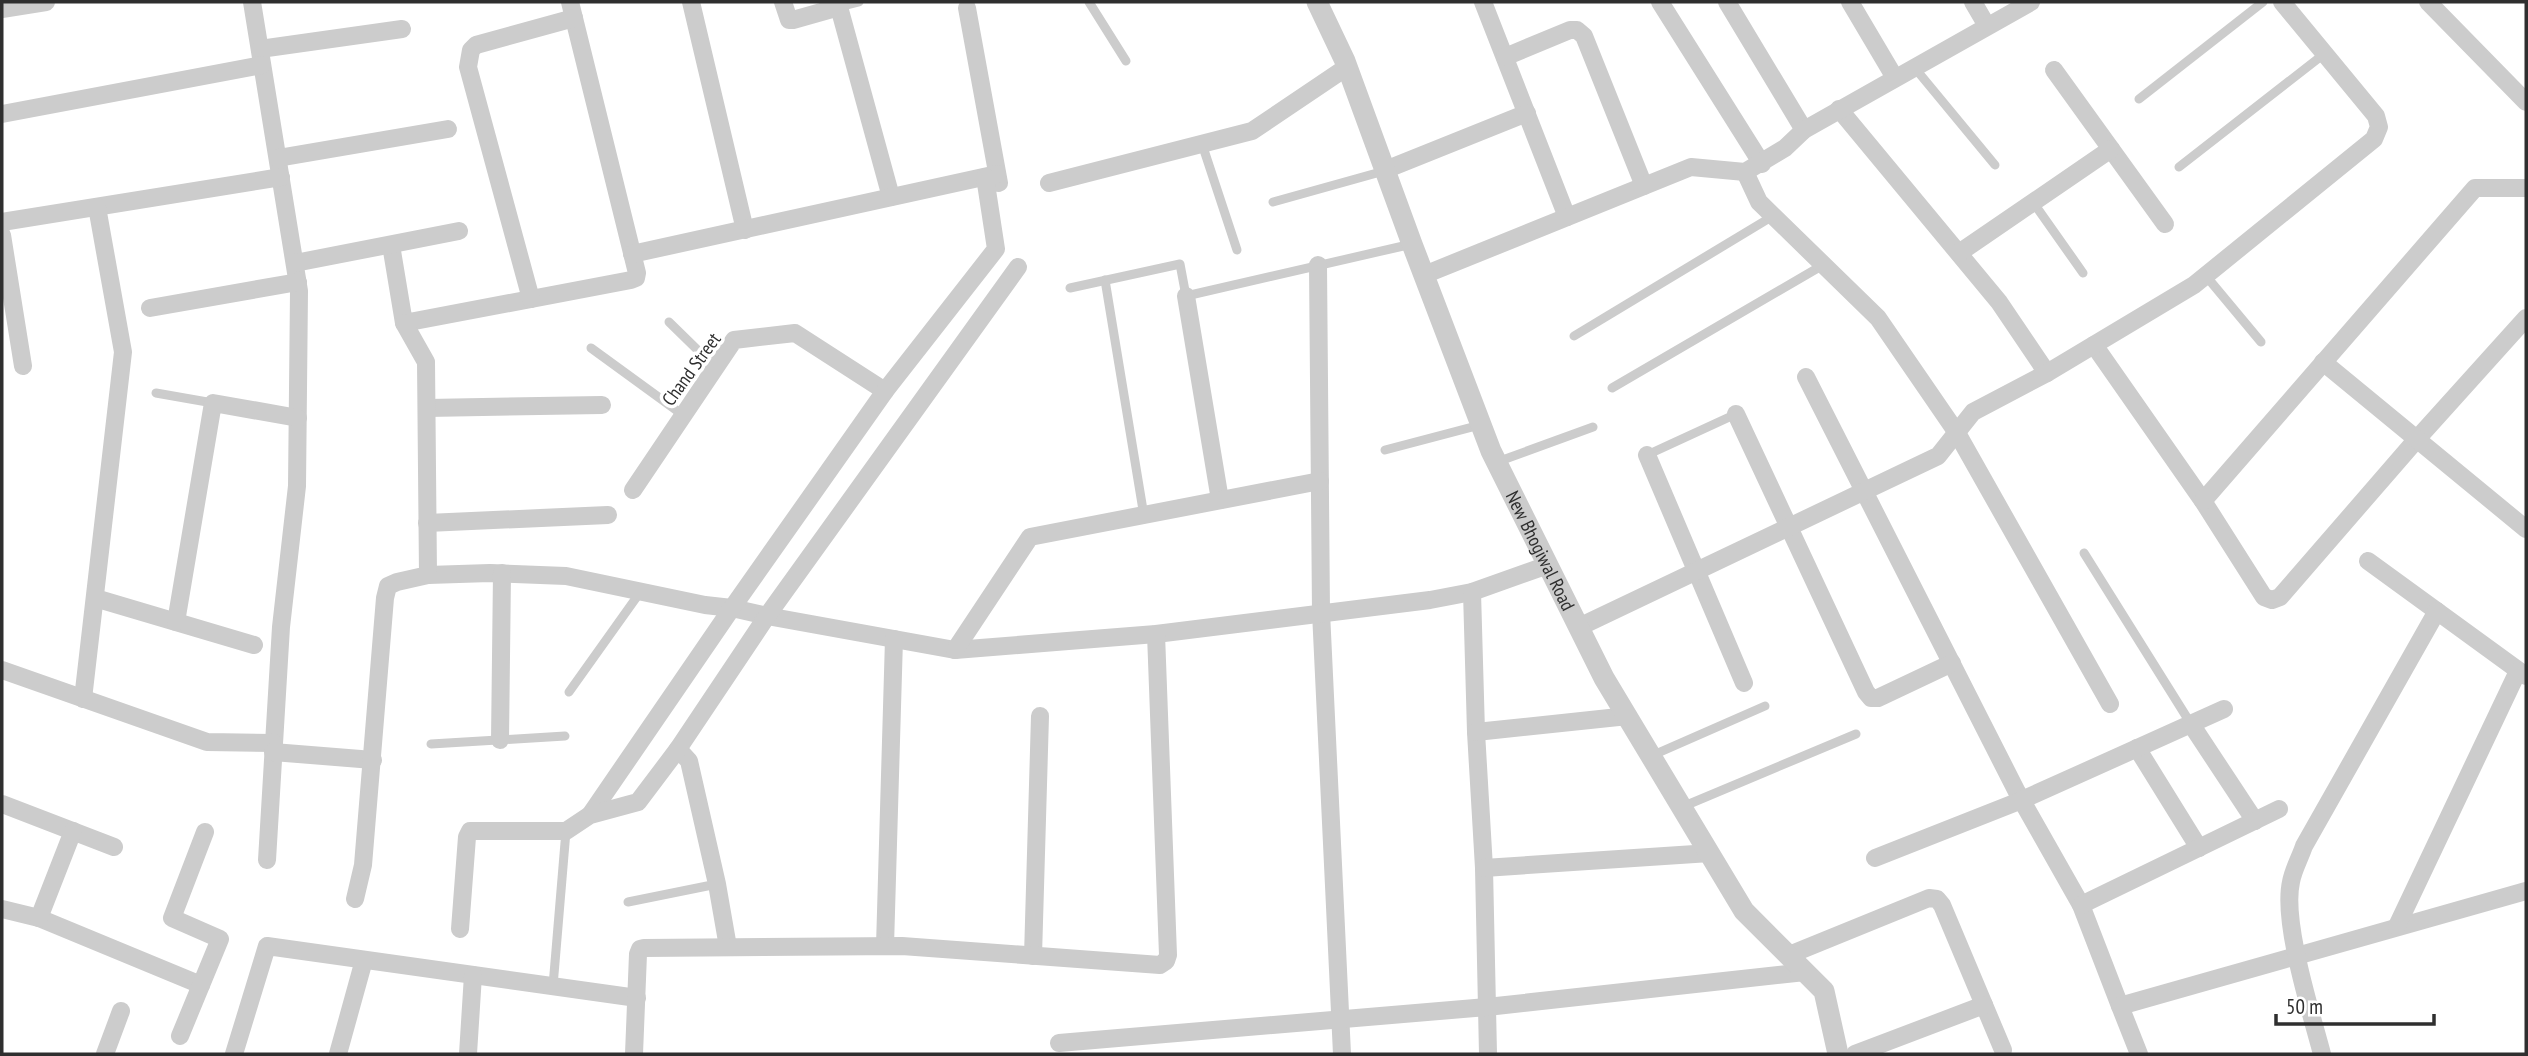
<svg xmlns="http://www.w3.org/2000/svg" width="2528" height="1056" font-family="'PT Sans Narrow',sans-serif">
	<rect width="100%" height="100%" fill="#fff"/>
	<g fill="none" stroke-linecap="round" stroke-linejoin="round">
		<g stroke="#ccc" stroke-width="9">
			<polyline points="1089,2 1126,61"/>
			<polyline points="839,7 859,2"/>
			<polyline points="1914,67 1995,165"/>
			<polyline points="2139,99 2263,2"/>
			<polyline points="1202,144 1237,250"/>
			<polyline points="2179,167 2324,54"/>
			<polyline points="1273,202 1384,171"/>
			<polyline points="2033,202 2083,273"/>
			<polyline points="2206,276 2261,342"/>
			<polyline points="1105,280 1144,516"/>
			<polyline points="1070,288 1180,264 1186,296 1412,244"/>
			<polyline points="669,322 715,367"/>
			<polyline points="1574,336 1773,216"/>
			<polyline points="591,348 683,415"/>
			<polyline points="1612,388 1823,265"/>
			<polyline points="156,393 213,403"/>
			<polyline points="1385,450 1480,425"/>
			<polyline points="1647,455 1736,414"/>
			<polyline points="1497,462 1593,427"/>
			<polyline points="2084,553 2191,724"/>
			<polyline points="569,692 641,591"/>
			<polyline points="431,744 565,736"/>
			<polyline points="1651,756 1765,706"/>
			<polyline points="1682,807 1856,734"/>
			<polyline points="628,902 717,884"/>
			<polyline points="553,986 566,831"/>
		</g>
		<g stroke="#ccc" stroke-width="18">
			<polyline points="252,2 299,291 297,486 281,627 267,860"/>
			<polyline points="691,2 745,230"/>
			<polyline points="783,2 789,20 793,20 839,7 891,197"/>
			<polyline points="1483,2 1567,217"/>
			<polyline points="1660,2 1762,164"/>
			<polyline points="1727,2 1804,130"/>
			<polyline points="1850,2 1895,78"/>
			<polyline points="1973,2 1987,26"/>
			<polyline points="2428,2 2526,102"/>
			<polyline points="967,8 999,183"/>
			<polyline points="2,9 46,2"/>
			<polyline points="260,49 402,29"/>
			<polyline points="1505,57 1570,30 1577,30 1584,36 1644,186"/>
			<polyline points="2054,70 2165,224"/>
			<polyline points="1839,109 1999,302 2047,373"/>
			<polyline points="2,114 262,65"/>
			<polyline points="278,158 448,129"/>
			<polyline points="1385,170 1527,113"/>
			<polyline points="1745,172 1759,202 1878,318 1957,433 2110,704"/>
			<polyline points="1049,183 1252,131 1347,67"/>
			<polyline points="2,222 281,177"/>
			<polyline points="2,235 23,366"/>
			<polyline points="391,245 404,323 631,280 636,278 637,273 570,2"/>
			<polyline points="1959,253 2111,149"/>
			<polyline points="632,254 997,174"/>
			<polyline points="295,263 459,231"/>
			<polyline points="1318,265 1321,612 1342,1054"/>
			<polyline points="1424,275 1691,167 1745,172 1785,148 1804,130 2031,2"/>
			<polyline points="1186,296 1220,500"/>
			<polyline points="531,299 468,67 471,50 476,45 574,18"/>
			<polyline points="150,308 298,282"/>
			<polyline points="2094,345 2203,501 2264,597 2272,600 2280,597 2417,439 2526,318"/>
			<polyline points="2323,362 2526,529"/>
			<polyline points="1806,377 2017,792 2081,905 2120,1006 2526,891"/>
			<polyline points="427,408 602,405"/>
			<polyline points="1736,414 1866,692 1871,698 1878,698 1952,663"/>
			<polyline points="1647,455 1744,683"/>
			<polyline points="633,490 734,340 795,333 885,391"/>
			<polyline points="2203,501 2475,188 2526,188"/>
			<polyline points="427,523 608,515"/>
			<polyline points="2368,561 2526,676"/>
			<polyline points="428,575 490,573 566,576 705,605 732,608 767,616 955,650 1156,634 1430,600 1472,592 1548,565"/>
			<polyline points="1472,592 1476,732 1484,868 1488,1054"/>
			<polyline points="95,598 254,645"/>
			<polyline points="176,622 213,403 298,418"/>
			<polyline points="1579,627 1938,456 1973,412 2047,373 2194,285 2374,139 2379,127 2376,116 2282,2"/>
			<polyline points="955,650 1030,537 1320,481"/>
			<polyline points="2,670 207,742 274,743"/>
			<polyline points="83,699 123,352 97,207"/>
			<polyline points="2191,724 2255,821"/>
			<polyline points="1476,732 1628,716"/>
			<polyline points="500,740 502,573"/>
			<polyline points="2137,748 2199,848"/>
			<polyline points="678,749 689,761 717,884 728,947"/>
			<polyline points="273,752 373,760"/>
			<polyline points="2,804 114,847"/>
			<polyline points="590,815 732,608 885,391 996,249 985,177"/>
			<polyline points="1875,858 2022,800 2224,709"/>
			<polyline points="1484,868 1710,853"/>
			<polyline points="355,899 363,865 385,598 388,586 397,582 428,575 426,362 404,323"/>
			<polyline points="2081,905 2279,809"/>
			<polyline points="2,909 39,918 201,985"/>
			<polyline points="39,918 73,831"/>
			<polyline points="2397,926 2518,671"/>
			<polyline points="460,929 467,837 470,831 566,831 590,815 638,802 678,749 767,616 1018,267"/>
			<polyline points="885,946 894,639"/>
			<polyline points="1789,955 1929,898 1937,899 1942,905 2003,1050"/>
			<polyline points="1033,956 1040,716"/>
			<polyline points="2120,1006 2139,1054"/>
			<polyline points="180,1036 220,939 172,918 205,832"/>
			<polyline points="1059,1043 1487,1007 1805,972"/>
			<polyline points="105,1054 121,1011"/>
			<polyline points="234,1054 267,946 637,998"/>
			<polyline points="338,1054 364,960"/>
			<polyline points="468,1054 473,975"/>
			<polyline points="634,1054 638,954 640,949 644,948 902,946 1160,965 1166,961 1168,955 1156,634"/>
			<polyline points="1855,1054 1984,1005"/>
			<path d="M2322,1054C2311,1012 2282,922 2291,882C2293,870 2300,858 2304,846L2437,611"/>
		</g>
		<path stroke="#ccc" stroke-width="21" id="s1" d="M1317,2L1345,61L1412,244L1491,451L1604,678L1744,911L1824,991L1838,1054"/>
	</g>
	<g text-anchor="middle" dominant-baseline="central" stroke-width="7" stroke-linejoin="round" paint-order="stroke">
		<g font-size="19" fill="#2f2f2f" stroke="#fff">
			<text transform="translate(691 369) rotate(-54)">Chand Street</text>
			<text stroke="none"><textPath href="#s1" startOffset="593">New Bhogiwal Road</textPath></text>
		</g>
	</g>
	<rect width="2528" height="1056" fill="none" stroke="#2f2f2f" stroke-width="7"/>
	<path d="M2276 1014v10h158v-10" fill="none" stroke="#2f2f2f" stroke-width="3.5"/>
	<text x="2286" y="1014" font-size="21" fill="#2f2f2f" stroke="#ffffff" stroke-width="5" paint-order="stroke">50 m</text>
</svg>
